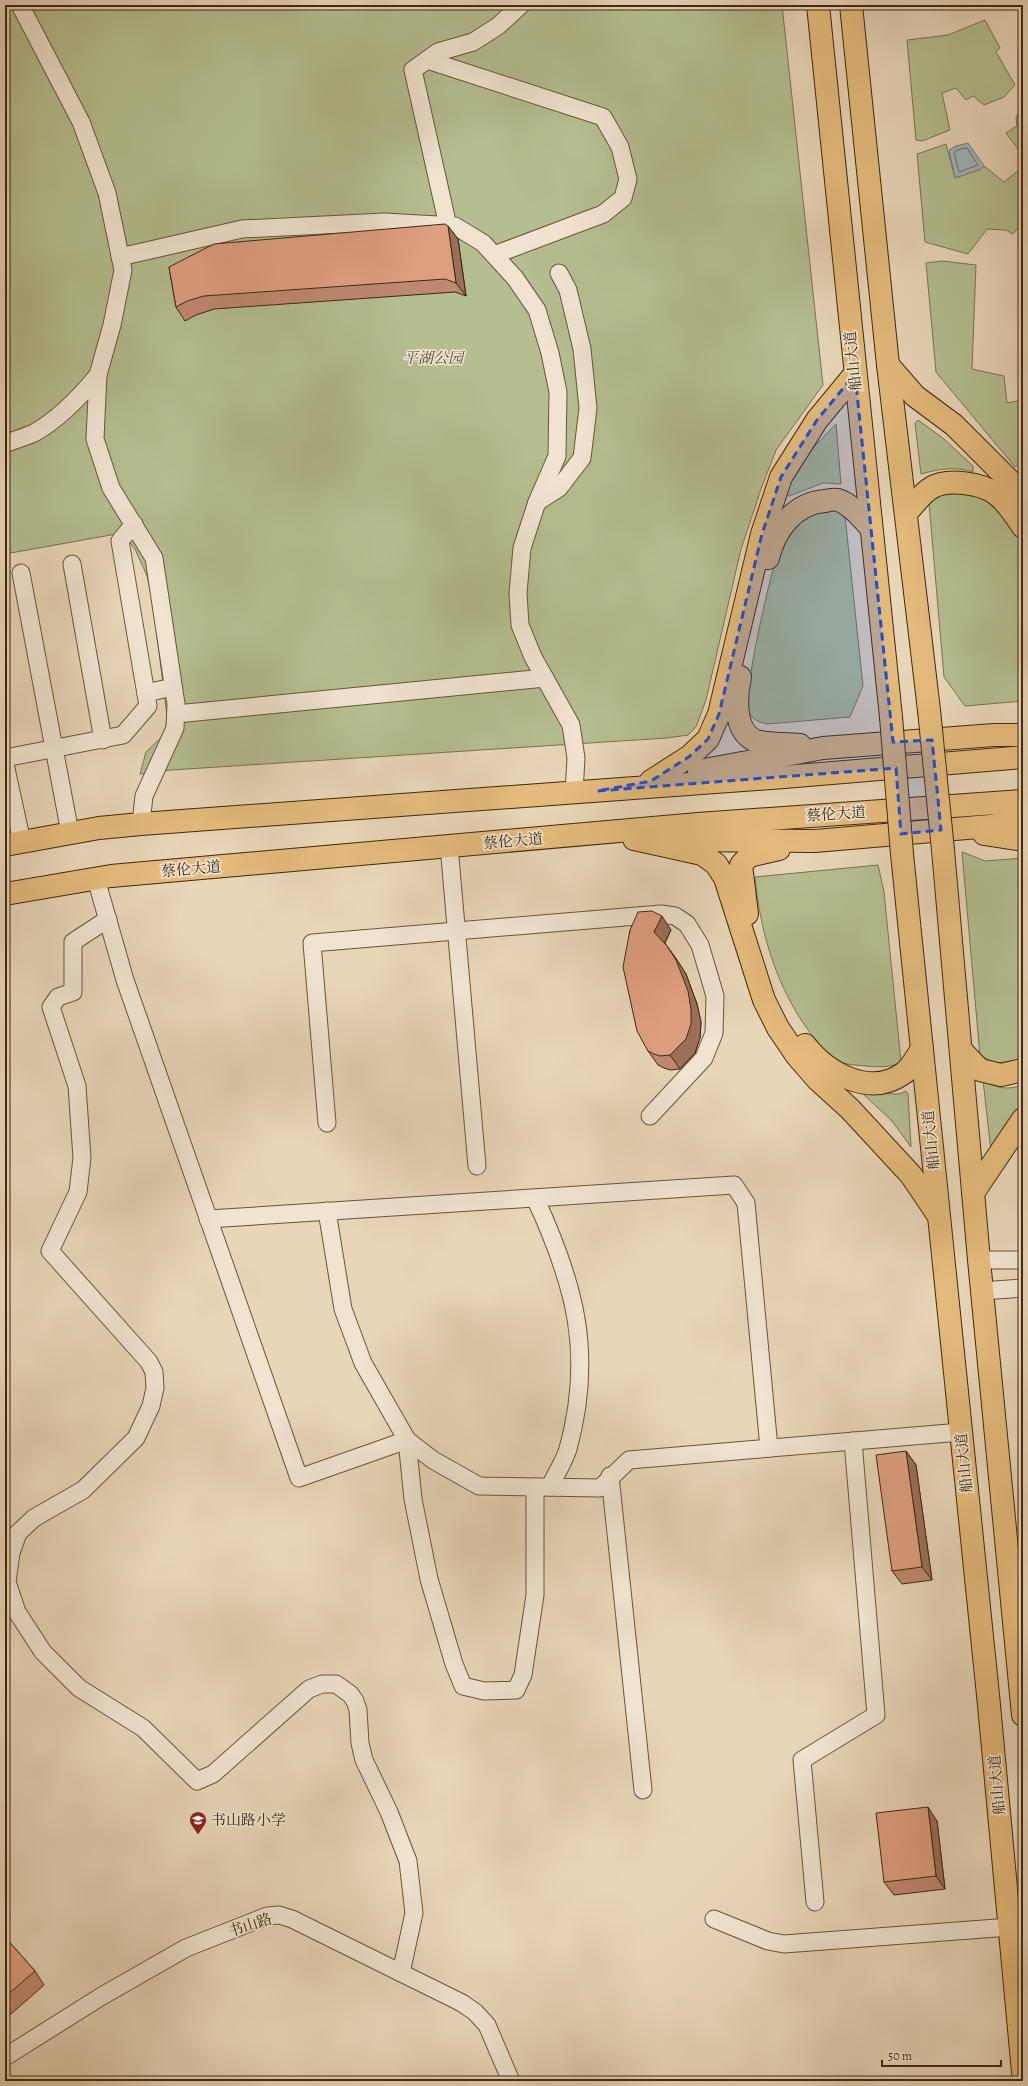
<svg xmlns="http://www.w3.org/2000/svg" width="1028" height="2086" font-family="Alegreya,'Noto Serif SC',serif">
	<rect width="100%" height="100%" fill="#e8d6b8"/>
	<filter id="stains"><feTurbulence type="fractalNoise" baseFrequency=".005" numOctaves="4"/><feColorMatrix values="0 0 0 0 .2 0 0 0 0 .09 0 0 0 0 .02 0 0 0 .5 -.17"/></filter>
	<radialGradient id="worn" r=".72"><stop offset=".6" stop-color="#630" stop-opacity="0"/><stop offset="1" stop-color="#630" stop-opacity=".3"/></radialGradient>
	<g fill="#b4be90" stroke="#7a7350">
		<polygon points="5,5 782,5 823,385 776,450 761,489 741,549 706,700 696,727 688,735 667,738 171,770 140,774 146,752 164,735 168,724 153,604 147,576 135,549 122,533 5,554"/>
		<polygon points="985,20 1000,48 996,52 1015,85 1004,97 984,105 973,96 966,100 956,88 942,93 950,130 922,141 916,140 907,40 948,35"/>
		<polygon points="1023,107 1023,192 1021,192 1023,222 1013,234 1006,230 987,229 968,254 925,242 917,154 946,144 955,178 981,169 984,166 1004,182 1023,167 1018,158 1021,153 1006,133 1017,126 1016,117"/>
		<polygon points="942,261 976,265 972,369 1004,376 1007,403 1023,400 1023,461 1015,467 936,372 926,263"/>
		<path d="M918,420L944,439L973,466V472C955,466 939,469 921,474L915,423Z"/>
		<polygon points="836,424 841,484 823,483 789,496 782,494 805,456"/>
		<polygon points="960,493 989,499 1023,537 1023,701 965,706 944,677 929,503 942,495"/>
		<path d="M836,509L845,516L863,686L850,717L767,724C758,722 751,719 748,710C743,693 774,552 784,537C787,532 807,514 811,512C819,511 828,510 836,509Z"/>
		<polygon points="962,852 985,861 1023,858 1023,1060 996,1063 980,1056"/>
		<path d="M878,865L884,892L901,1062C893,1068 876,1067 866,1066C857,1065 846,1065 838,1061C827,1055 818,1044 811,1034C777,989 760,932 755,877Z"/>
		<path d="M983,1080C996,1089 1009,1090 1023,1085V1105L991,1151Z"/>
		<polygon points="906,1091 908,1094 911,1147 892,1121 862,1093 899,1094"/>
	</g>
	<polygon fill="#9eb6bb" stroke="#787d76" points="968,143 984,166 981,169 955,178 949,150 956,146"/>
	<g fill="none" stroke-linecap="round" stroke-linejoin="round">
		<polygon stroke="#6f6f65" stroke-width="1" points="967,148 978,165 959,172 954,153 958,150"/>
		<g stroke="#6a5439" stroke-width="19">
			<g id="minor">
				<polyline points="20,5 81,122 107,193 123,270 112,325 98,375 95,439 111,488 154,558 176,704 175,728 144,796 141,824"/>
				<polyline points="427,60 603,117 620,147 628,179 623,198 603,214 494,255"/>
				<polyline points="448,226 413,70 438,52 473,42 498,26 521,5"/>
				<polyline points="120,257 242,229 384,222 455,226 483,243 515,278 537,310 550,353 558,392 557,456 537,502 522,548 518,593 520,625 533,657 571,725 576,758 574,793"/>
				<path d="M5,444C14,440 25,437 34,433C59,419 80,397 98,375"/>
				<polyline points="537,502 559,488 582,458 588,408 582,349 568,290 559,273"/>
				<polyline points="72,564 103,740"/>
				<polyline points="21,573 70,833"/>
				<polyline points="146,693 173,687"/>
				<polyline points="176,714 545,678"/>
				<polyline points="5,758 123,735 148,706 120,541 134,524"/>
				<polyline points="5,764 22,842"/>
				<polyline points="449,846 477,1166"/>
				<polyline points="96,879 125,980 299,1478 407,1440 433,1460 479,1486 600,1488 629,1460 961,1432"/>
				<polyline points="108,919 73,942 73,992 58,997 51,1007 77,1086 82,1158 78,1192 50,1251 149,1362 154,1372 155,1388 151,1406 136,1438 83,1490 34,1518 18,1533 11,1553 7,1582 17,1612 43,1652 79,1688 143,1728 197,1781 213,1774 309,1689 322,1684 336,1684 350,1694 355,1701 358,1710 360,1743 364,1760 389,1812 408,1861 414,1913 401,1973"/>
				<polyline points="327,1123 312,943 661,914 675,916 687,924 700,945 715,996 714,1033 704,1058 650,1116"/>
				<path d="M535,1198C575,1284 594,1354 568,1449C564,1462 555,1475 550,1487"/>
				<polyline points="327,1211 343,1309 363,1363 407,1440 413,1499 429,1579 454,1664 463,1686 484,1691 516,1690 523,1675 535,1595 535,1487"/>
				<polyline points="208,1219 734,1185 746,1203 769,1448"/>
				<polyline points="979,1260 1023,1260"/>
				<polyline points="982,1291 1023,1288"/>
				<polyline points="610,1476 643,1790"/>
				<polyline points="815,1902 802,1760 876,1715 853,1441"/>
				<polyline points="714,1919 768,1941 784,1944 1010,1927"/>
				<polyline points="5,2057 102,1996 186,1948 267,1916 279,1915 292,1919 462,2003 475,2012 487,2025 511,2081"/>
			</g>
		</g>
		<g stroke="#40280f" stroke-width="24">
			<g id="highway">
				<polyline points="818,5 891,717"/>
				<polyline points="851,5 888,365 929,710"/>
				<polyline points="888,365 915,396 954,425 1009,480 1023,500"/>
				<path d="M907,512C914,505 922,493 931,488C947,478 981,483 996,494C1007,502 1015,515 1023,527"/>
				<path d="M768,558C775,529 795,503 825,501C829,500 834,499 838,500C851,504 862,518 871,528"/>
				<path d="M740,677C736,695 733,730 754,740C761,744 790,744 800,745"/>
				<polyline points="699,771 823,748 994,735 1023,735"/>
				<polyline points="651,781 690,756 708,739 719,714 762,534 781,477 817,420 855,374"/>
				<polyline points="984,834 1023,840"/>
				<polyline points="634,839 702,854 716,864 725,878 764,1000 778,1028 797,1056 817,1079 850,1109 911,1175 938,1215"/>
				<polyline points="677,840 815,841 990,826 1023,821"/>
				<polyline points="5,845 99,828 141,824 784,777 1023,757"/>
				<polyline points="943,850 979,1260 1023,1715"/>
				<polyline points="902,854 989,1705 1023,2072"/>
				<polyline points="5,894 111,876 698,824 1023,801"/>
				<polyline points="747,914 741,865 749,856 779,849"/>
				<path d="M805,1045C827,1073 870,1098 904,1073C911,1068 917,1056 922,1049"/>
				<polyline points="961,1050 980,1070 1001,1075 1023,1070"/>
				<polyline points="973,1193 1023,1119"/>
			</g>
		</g>
		<use href="#minor" stroke="#f0e4d1" stroke-width="17"/>
		<use href="#highway" stroke="#e4bb7c" stroke-width="22"/>
		<g stroke="#40280f" stroke-width="24" stroke-linecap="butt">
			<g id="highway-bridge">
				<polyline points="929,710 943,850"/>
				<polyline points="891,717 902,854"/>
			</g>
		</g>
		<use href="#highway-bridge" stroke="#e4bb7c" stroke-width="22"/>
	</g>
	<g fill="#bf896f" stroke="#40280f">
		<polygon points="448,226 458,239 466,296 455,292 214,309 196,315 185,321 176,307 169,267"/>
		<polygon points="630,930 671,930 665,943 667,946 677,960 686,974 697,1004 701,1022 700,1038 695,1053 680,1069 670,1070 664,1068 658,1065 648,1051"/>
		<polygon points="906,1451 916,1465 932,1580 902,1584 892,1571"/>
		<polygon points="937,1821 945,1889 894,1895 884,1882"/>
		<polygon points="5,1937 35,1971 44,1985 11,2014 5,2006"/>
	</g>
	<g fill="#9b6f5a" stroke="#40280f">
		<polygon points="448,226 458,239 466,296 456,283"/>
		<polygon points="662,916 671,930 663,946 654,932"/>
		<polygon points="667,946 677,960 686,974 697,1004 701,1022 700,1038 695,1053 680,1069 670,1055"/>
		<polygon points="906,1451 916,1465 932,1580 922,1567"/>
		<polygon points="928,1807 937,1821 945,1889 936,1876"/>
	</g>
	<g fill="#de9f81" stroke="#40280f">
		<polygon points="445,224 448,226 456,283 445,279 204,296 187,301 176,307 169,267 214,244"/>
		<polygon points="652,911 662,916 654,932 667,946 676,960 688,991 691,1009 691,1024 686,1039 670,1055 660,1056 654,1054 648,1051 637,1031 623,967 630,930 638,912"/>
		<polygon points="906,1451 922,1567 892,1571 876,1455"/>
		<polygon points="928,1807 936,1876 884,1882 876,1813"/>
		<polygon points="5,1937 35,1971 5,1997"/>
	</g>
	<path fill="#1d4ed8" fill-opacity="0.2" stroke="#1d4ed8" stroke-width="3" stroke-dasharray="8 5" stroke-linejoin="round" d="M855,374L893,742L932,740L941,830L901,834L896,768L597,791L651,781L690,756L708,739L719,714L762,534L781,477L817,420Z"/>
	<defs>
		<g id="school-pin" transform="scale(0.9)"><path d="M0 17L-7.5 6A9.5 9.5 0 1 1 7.5 6Z" fill="#8f2418" stroke="#f0e4d1"/><path d="M0-5L7-2L0 1L-7-2ZM-4 1L0 2.5L4 1V4Q0 6-4 4Z" fill="#fff"/></g>
	</defs>
	<g fill-rule="evenodd">
		<use href="#school-pin" x="198" y="1820"/>
	</g>
	<g text-anchor="middle" dominant-baseline="central" stroke-width="3.5" stroke-linejoin="round" paint-order="stroke">
		<g font-size="15" font-style="italic" fill="#574629" stroke="#f0e4d1">
			<text x="433" y="358">平湖公园</text>
		</g>
		<g font-size="15" fill="#40280f" stroke="#f0e4d1">
			<text transform="translate(853 361) rotate(-96)">船山大道</text>
			<text transform="translate(836 814) rotate(-4)">蔡伦大道</text>
			<text transform="translate(513 841) rotate(-5)">蔡伦大道</text>
			<text transform="translate(191 869) rotate(-5)">蔡伦大道</text>
			<text transform="translate(931 1140) rotate(-96)">船山大道</text>
			<text transform="translate(964 1463) rotate(-96)">船山大道</text>
			<text transform="translate(997 1785) rotate(-95)">船山大道</text>
			<text transform="translate(250 1925) rotate(-18)">书山路</text>
		</g>
		<g font-size="15" fill="#40280f" stroke="#f0e4d1" text-anchor="start">
			<text x="211" y="1820">书山路小学</text>
		</g>
	</g>
	<rect width="1028" height="2086" fill="none" stroke="#e8d6b8" stroke-width="20"/>
	<rect x="6" y="6" width="1016" height="2074" fill="none" stroke="#40280f" stroke-width="2"/>
	<rect x="10" y="10" width="1008" height="2066" fill="none" stroke="#40280f"/>
	<path d="M882 2060v6h119v-6" fill="none" stroke="#40280f" stroke-width="2"/>
	<text x="888" y="2060" font-size="12" fill="#40280f" stroke="#f0e4d1" stroke-width="3" paint-order="stroke">50 m</text>
	<rect width="100%" height="100%" filter="url(#stains)"/>
	<rect width="100%" height="100%" fill="url(#worn)"/>
</svg>
